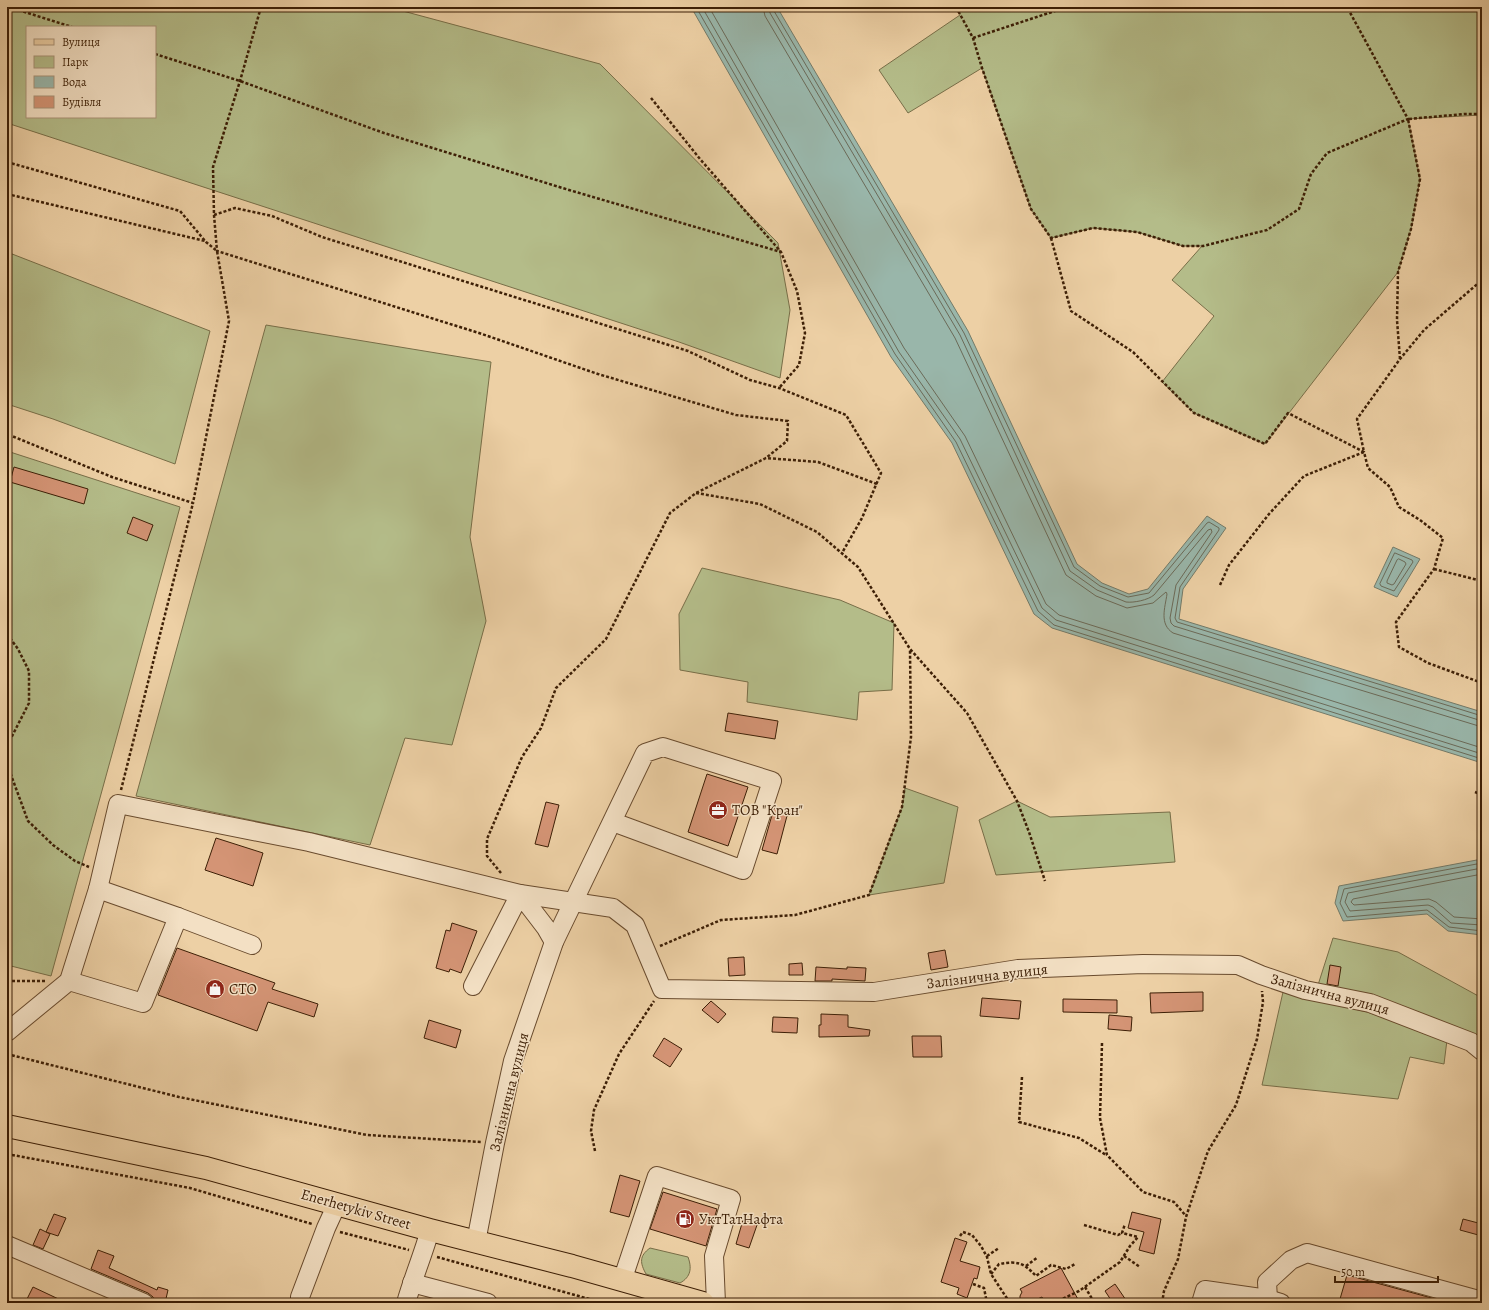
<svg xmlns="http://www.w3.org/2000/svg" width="1489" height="1310" font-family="Alegreya,serif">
	<rect width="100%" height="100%" fill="#edd0a5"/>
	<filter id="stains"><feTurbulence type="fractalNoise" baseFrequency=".005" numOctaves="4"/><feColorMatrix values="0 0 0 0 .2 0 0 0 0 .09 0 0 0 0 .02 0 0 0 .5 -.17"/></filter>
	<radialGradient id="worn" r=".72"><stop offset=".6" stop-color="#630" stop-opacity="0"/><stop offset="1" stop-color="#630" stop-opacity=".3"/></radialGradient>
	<g fill="#b4bc89" stroke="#786e48" fill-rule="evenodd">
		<path d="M7,7H388L600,64L778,243L790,310L780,378L679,342L7,123ZM27,27H155V117H27Z"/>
		<polygon points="956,7 1482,7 1482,115 1408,119 1420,179 1411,229 1398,272 1265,444 1194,413 1162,382 1214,316 1172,280 1202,246 1183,246 1137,232 1093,228 1051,238 1031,209 982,68 908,113 879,70 960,15"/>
		<polygon points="7,252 210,331 175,464 53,419 7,404"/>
		<polygon points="266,325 491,362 470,537 486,621 452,745 405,738 370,845 136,796"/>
		<polygon points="7,451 180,507 51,976 7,965"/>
		<polygon points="702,568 840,600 894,623 892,690 859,692 857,720 747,702 748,682 680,670 679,614"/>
		<polygon points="905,788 958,807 944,883 869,895 902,807"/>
		<polygon points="1017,801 1050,817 1170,812 1175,862 996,875 979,820"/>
		<polygon points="1333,938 1398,952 1482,998 1482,1040 1473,1034 1371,994 1318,985"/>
		<polygon points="1283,992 1367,1012 1447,1040 1444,1064 1410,1057 1398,1099 1262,1085"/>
		<path d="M650,1248L688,1257C692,1268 691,1277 680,1283L646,1274C640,1263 639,1256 650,1248Z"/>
	</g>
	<g fill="#99b6aa" stroke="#747a68">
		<polygon points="691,7 777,7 968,331 1077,564 1102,583 1129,594 1148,589 1207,516 1226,528 1183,589 1179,619 1482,712 1482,763 1052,628 1034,614 952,443 891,357"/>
		<polygon points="1393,547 1420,559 1397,597 1374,587"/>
		<polygon points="1482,859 1482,935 1448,931 1427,914 1343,921 1335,903 1339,886"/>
	</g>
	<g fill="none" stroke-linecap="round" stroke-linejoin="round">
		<g stroke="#6b6a58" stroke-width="1">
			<polyline points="696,7 895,354 956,442 1038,611 1054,625 1482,759"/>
			<polyline points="702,7 899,352 960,439 1042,608 1056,620 1482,754"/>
			<polyline points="709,7 904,348 965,436 1046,604 1059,615 1482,748"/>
			<path d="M763,7L765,16L955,338L1066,575L1096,596L1127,608L1153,603L1166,592L1167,594C1165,608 1159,624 1173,633L1482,727"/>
			<path d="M769,7L770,13L960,335L1070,571L1097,590L1126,602C1134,603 1148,600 1154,595L1208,530L1211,529L1212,532L1176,585L1170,618L1171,623L1174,626L1482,721"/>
			<polyline points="774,7 774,11 964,333 1074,567 1100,586 1128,597 1149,593 1207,523 1209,522 1219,528 1219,530 1180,587 1175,618 1177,622 1482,716"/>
			<polygon points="1395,553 1412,560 1413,562 1394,591 1381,586 1380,584"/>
			<polygon points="1399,559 1405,562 1406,564 1394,584 1392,585 1387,583 1387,581 1397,560"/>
			<polyline points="1482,863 1344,889 1340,903 1347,917 1427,910 1449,927 1482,931"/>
			<polyline points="1482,868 1348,893 1345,902 1350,911 1428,905 1433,907 1451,923 1482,925"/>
			<polyline points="1482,874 1353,899 1351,902 1354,905 1429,899 1436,902 1454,917 1482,919"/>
		</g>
	</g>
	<g fill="#d49475" stroke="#3d1f06">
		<polygon points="14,467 88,489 84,504 10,482"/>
		<polygon points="133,517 153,525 147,541 127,533"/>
		<polygon points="728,713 778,721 775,739 725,731"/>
		<polygon points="707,774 748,787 728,846 688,832"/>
		<polygon points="546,802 559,805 548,847 535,844"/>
		<polygon points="774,808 788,812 777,854 762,850"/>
		<polygon points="216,838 263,853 253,886 205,870"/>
		<polygon points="452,923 477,931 461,973 450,969 449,972 436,968 446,930 450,931"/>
		<polygon points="177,948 275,983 272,989 318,1004 314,1017 268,1002 257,1031 158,995"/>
		<polygon points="945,950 948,967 931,970 928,953"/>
		<polygon points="744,957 745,975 729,976 728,958"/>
		<polygon points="802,963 803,975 789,975 789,964"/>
		<polygon points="1330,965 1341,967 1338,986 1327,984"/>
		<polygon points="816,967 847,969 847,967 866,968 865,981 832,979 832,981 815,981"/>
		<polygon points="1203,992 1203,1011 1151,1013 1150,993"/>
		<polygon points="982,998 1021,1001 1019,1019 980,1016"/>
		<polygon points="1063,999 1117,1000 1117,1013 1063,1012"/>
		<polygon points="711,1001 726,1014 718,1023 702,1010"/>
		<polygon points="821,1014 848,1015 848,1027 870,1030 869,1036 819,1037 819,1025 821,1025"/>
		<polygon points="1109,1015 1132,1017 1131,1031 1108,1029"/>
		<polygon points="773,1017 798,1018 797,1033 772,1032"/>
		<polygon points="429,1020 461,1030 456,1048 424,1038"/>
		<polygon points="912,1036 941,1036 942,1057 913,1057"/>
		<polygon points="664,1038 682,1049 670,1067 653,1056"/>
		<polygon points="620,1175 640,1181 629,1217 610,1212"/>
		<polygon points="663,1192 717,1209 706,1246 650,1229"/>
		<polygon points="1132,1212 1161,1219 1154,1254 1139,1250 1144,1232 1128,1228"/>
		<polygon points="54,1214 66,1218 58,1236 46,1232"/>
		<polygon points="1463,1219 1482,1224 1482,1236 1460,1230"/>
		<polygon points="743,1220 757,1225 749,1248 736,1244"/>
		<polygon points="40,1229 50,1234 43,1249 33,1245"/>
		<polygon points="955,1238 967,1242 960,1261 980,1267 977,1279 974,1278 967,1298 957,1294 959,1288 941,1282"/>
		<polygon points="98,1250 114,1256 109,1268 157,1290 158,1287 168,1290 165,1303 155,1303 153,1297 148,1293 91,1269"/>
		<polygon points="1061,1268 1080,1303 1045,1303 1042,1297 1029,1303 1020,1303 1020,1296 1022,1292 1020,1289"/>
		<polygon points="1347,1275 1439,1300 1438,1303 1355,1303 1340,1299"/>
		<polygon points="1115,1284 1128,1303 1113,1303 1105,1291"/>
		<polygon points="33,1287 67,1303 25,1303"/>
	</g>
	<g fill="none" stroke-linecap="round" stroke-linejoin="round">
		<g stroke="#694b2e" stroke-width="20">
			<g id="minor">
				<polyline points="98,889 178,917 252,945"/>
				<polyline points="69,981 143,1003 178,917"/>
				<polyline points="473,986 520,894 546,928 554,942"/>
				<polyline points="7,1032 69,981 98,889 118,804 309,842 520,894 613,908 635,925 662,989 874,992 1018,969 1143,964 1238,965 1261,975 1305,990 1370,1003 1471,1042 1482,1051"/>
				<polyline points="476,1242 495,1143 513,1061 554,942 645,753 663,747 772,781 743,870 613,822"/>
				<polyline points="7,1245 144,1303"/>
				<polyline points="622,1281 657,1176 731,1199 714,1256 716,1303"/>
				<polyline points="412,1283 488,1303"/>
				<polyline points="1268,1299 1267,1282 1291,1260 1307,1253 1482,1301"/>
				<polyline points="300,1303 300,1297 326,1228 337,1204"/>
				<path d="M406,1303C413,1278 423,1255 430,1230"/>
				<polyline points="1201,1303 1205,1290 1268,1299 1281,1303"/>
			</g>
		</g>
		<g stroke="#3d1f06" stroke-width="24">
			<polyline id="major" points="7,1126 206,1168 430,1230 572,1266 703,1303"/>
		</g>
		<g stroke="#3d1f06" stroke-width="2.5" stroke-dasharray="3 2" stroke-linecap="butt">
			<polyline points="9,7 72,27"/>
			<polyline points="261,7 240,81 213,167 214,215 217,251 479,333 598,374 736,415 788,421 787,441 766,458"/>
			<polyline points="956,7 973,38 982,68 1031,209 1051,238 1093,228 1137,232 1183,246 1203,246 1267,230 1299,209 1311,174 1327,153 1408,119 1347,7"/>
			<polyline points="973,38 1067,7"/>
			<polyline points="155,54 240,81 384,133 569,190 781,252"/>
			<polyline points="651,98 700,159 781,252 797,291 805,333 799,365 779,388"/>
			<polyline points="7,162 180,211 206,242 217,251 229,321 193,503 112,477 7,434"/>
			<polyline points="7,194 205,241"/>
			<polyline points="214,215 235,208 272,216 322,237 688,351 750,380 779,388 846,415 881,473 862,518 842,553"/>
			<polyline points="1051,238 1071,311 1133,352 1194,413 1265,444 1288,413 1364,452 1368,468 1390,487 1399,507 1420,520 1443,538 1434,569 1396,622 1399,647 1428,663 1482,683"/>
			<polyline points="1400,359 1397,320 1398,272 1411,229 1420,179 1408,119 1465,114 1482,114"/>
			<polyline points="696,493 760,504 817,532 858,567 910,649 967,713 1017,801 1029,832 1045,881"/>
			<polyline points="1434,569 1482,581"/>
			<polyline points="1220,585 1229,565 1269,514 1304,476 1364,452 1357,419 1400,359 1424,330 1482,280"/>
			<polyline points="7,634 18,649 29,671 29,703 7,746"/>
			<polyline points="7,764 28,821 53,845 75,861 89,867"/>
			<polyline points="121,790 193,503"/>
			<polyline points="1475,792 1482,795"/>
			<polyline points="501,873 487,856 487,839 522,757 541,728 556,688 606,639 670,513 696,493 766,458 818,462 877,484"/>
			<polyline points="660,946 721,920 795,915 869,895 902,807 911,737 910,650"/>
			<polyline points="7,981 45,981"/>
			<polyline points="1102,1043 1100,1118 1107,1155 1143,1192 1174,1202 1186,1216"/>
			<polyline points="7,1054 179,1097 367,1135 481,1142"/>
			<polyline points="1022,1077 1019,1122 1079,1138 1106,1155"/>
			<polyline points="595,1151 591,1131 594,1110 619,1054 654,1001"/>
			<polyline points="7,1154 190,1188 312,1224"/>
			<polyline points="1084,1225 1118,1235 1122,1233"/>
			<polyline points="340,1232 409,1250"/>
			<polyline points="960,1236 963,1232 972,1235 981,1246 987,1257 991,1274 1010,1303"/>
			<polyline points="987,1256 999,1248"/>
			<polyline points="1124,1256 1140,1267"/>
			<polyline points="437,1257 604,1303"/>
			<polyline points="1026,1266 1038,1257"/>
			<path d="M991,1274L999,1264C1017,1261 1023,1262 1036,1276L1051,1265L1066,1269L1075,1264"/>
			<polyline points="973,1284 984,1288 987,1303"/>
			<polyline points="1085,1287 1094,1302 1096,1303"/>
			<polyline points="1054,1303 1079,1291 1120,1262 1130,1246 1138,1237 1122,1233 1125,1224"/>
			<polyline points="1104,1303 1105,1302"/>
			<polyline points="1162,1303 1164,1291 1178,1259 1186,1217 1208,1151 1236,1105 1257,1039 1263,1002 1262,991"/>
		</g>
		<use href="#minor" stroke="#f3e0c4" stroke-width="18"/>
		<use href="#major" stroke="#edd0a5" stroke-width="22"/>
	</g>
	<defs>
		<g id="office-disc" transform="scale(1)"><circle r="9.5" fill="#8f2418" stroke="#f3e0c4"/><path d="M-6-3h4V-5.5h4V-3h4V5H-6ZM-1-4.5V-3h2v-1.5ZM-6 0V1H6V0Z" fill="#fff"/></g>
		<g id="shop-disc" transform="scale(1)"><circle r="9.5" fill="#8f2418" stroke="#f3e0c4"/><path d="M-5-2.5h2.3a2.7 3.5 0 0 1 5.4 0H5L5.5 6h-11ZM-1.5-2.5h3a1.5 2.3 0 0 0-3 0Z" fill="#fff"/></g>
		<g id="fuel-disc" transform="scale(1)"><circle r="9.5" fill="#8f2418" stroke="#f3e0c4"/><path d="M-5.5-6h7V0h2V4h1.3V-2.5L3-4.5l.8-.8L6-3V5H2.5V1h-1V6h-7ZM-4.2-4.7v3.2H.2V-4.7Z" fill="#fff"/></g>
	</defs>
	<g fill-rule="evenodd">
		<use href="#office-disc" x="718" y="810"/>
		<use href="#shop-disc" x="215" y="989"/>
		<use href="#fuel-disc" x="685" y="1219"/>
	</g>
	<g text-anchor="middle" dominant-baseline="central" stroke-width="3" stroke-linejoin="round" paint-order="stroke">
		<g font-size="15" fill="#3d1f06" stroke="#f3e0c4" text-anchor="start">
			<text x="732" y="810">ТОВ "Кран"</text>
			<text x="229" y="989">СТО</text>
			<text x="699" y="1219">УктТатНафта</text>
		</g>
		<g font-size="15" fill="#3d1f06" stroke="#f3e0c4">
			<text transform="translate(987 976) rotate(-7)">Залізнична вулиця</text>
			<text transform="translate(1330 994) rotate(15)">Залізнична вулиця</text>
			<text transform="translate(509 1092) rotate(-76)">Залізнична вулиця</text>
			<text transform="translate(356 1209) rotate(16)">Enerhetykiv Street</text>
		</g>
	</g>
	<rect width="1489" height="1310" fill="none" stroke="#edd0a5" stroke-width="24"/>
	<rect x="8" y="8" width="1473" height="1294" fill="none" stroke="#3d1f06" stroke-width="2"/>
	<rect x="12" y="12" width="1465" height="1286" fill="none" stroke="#3d1f06"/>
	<rect x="26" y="26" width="130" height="92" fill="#f3e0c4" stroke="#aa9378"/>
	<rect x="34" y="39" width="20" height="6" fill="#edd0a5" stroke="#aa9378"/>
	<text x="62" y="46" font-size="12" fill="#3d1f06">Вулиця</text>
	<rect x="34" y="56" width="20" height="12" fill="#b4bc89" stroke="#aa9378"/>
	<text x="62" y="66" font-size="12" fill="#3d1f06">Парк</text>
	<rect x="34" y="76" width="20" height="12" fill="#99b6aa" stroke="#aa9378"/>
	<text x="62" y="86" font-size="12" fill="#3d1f06">Вода</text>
	<rect x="34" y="96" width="20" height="12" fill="#d49475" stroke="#aa9378"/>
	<text x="62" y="106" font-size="12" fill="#3d1f06">Будівля</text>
	<path d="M1335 1276v6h103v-6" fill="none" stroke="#3d1f06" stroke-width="2"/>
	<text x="1341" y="1276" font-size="12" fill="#3d1f06" stroke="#f3e0c4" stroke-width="3" paint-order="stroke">50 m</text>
	<rect width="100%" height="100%" filter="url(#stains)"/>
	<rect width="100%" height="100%" fill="url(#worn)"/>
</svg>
